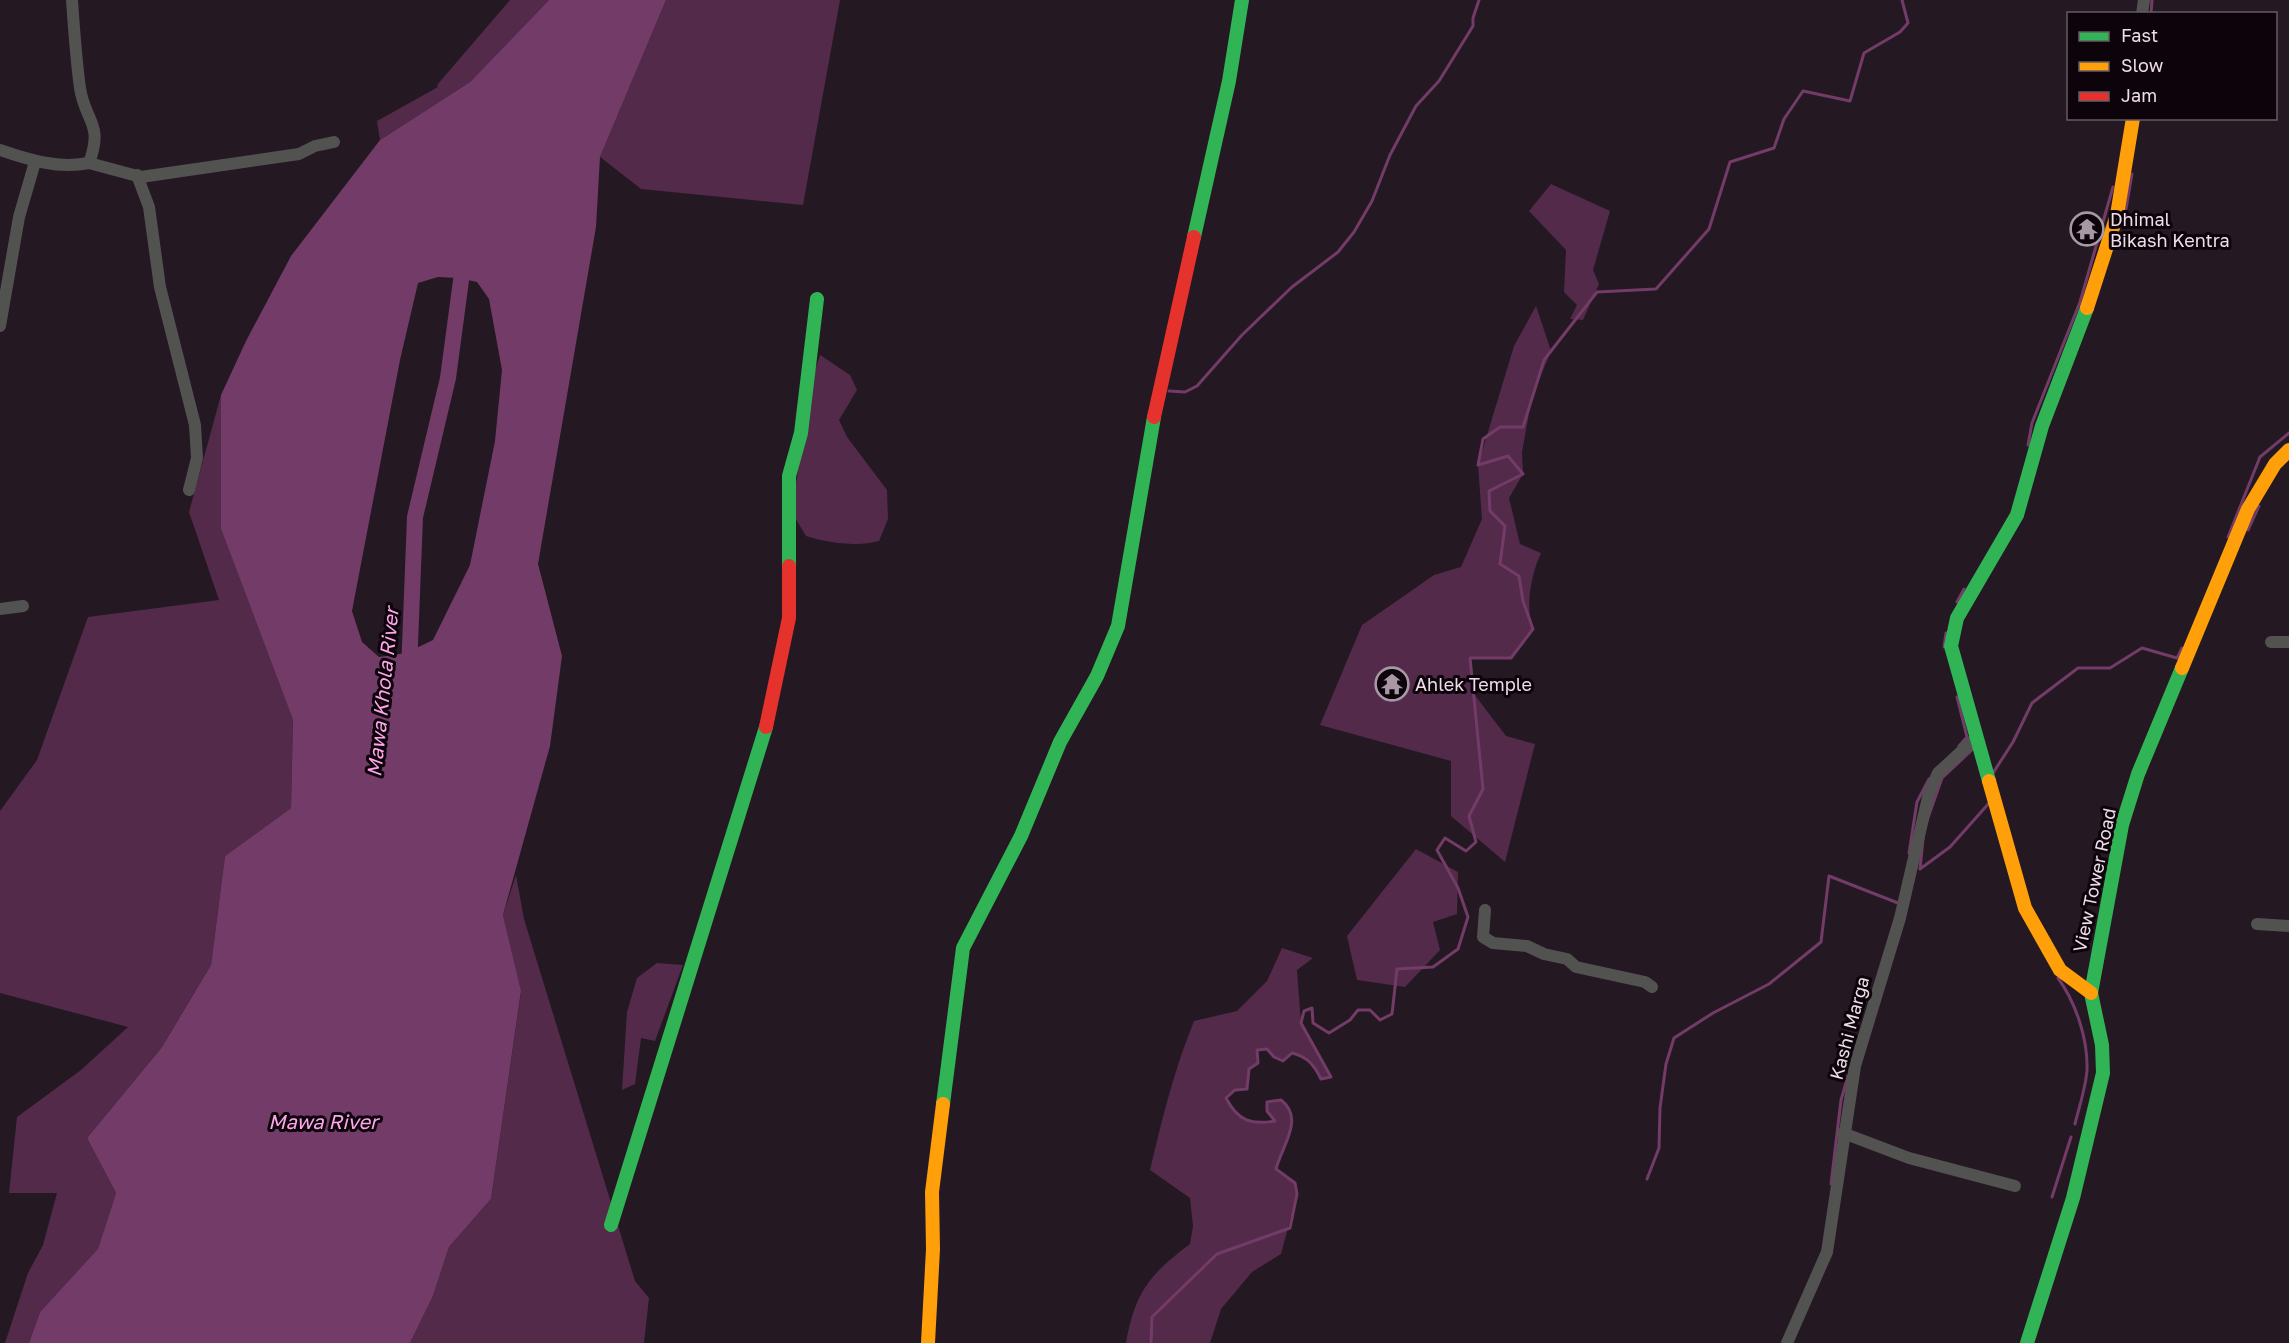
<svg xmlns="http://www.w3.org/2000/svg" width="2289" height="1343" font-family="'Golos Text',sans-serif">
	<rect width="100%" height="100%" fill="#241822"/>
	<g fill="#532a4a">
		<polygon points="510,0 549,0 470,82 380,140 377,121 438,87 437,85"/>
		<polygon points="666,0 840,0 803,205 641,189 600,157"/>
		<polygon points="1551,184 1610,211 1593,270 1599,284 1583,320 1570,319 1577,305 1564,292 1566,250 1529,211"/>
		<path d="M1536,306L1551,351L1532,397L1522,452L1523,474L1509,498L1520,544L1541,553C1531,575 1525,606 1533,629L1511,658H1470L1474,694L1506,736L1535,744L1505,862L1451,816V761L1320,725L1362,625L1434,575L1461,567L1482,519L1478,465L1514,346Z"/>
		<path d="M820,355L850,375L857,390L839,420L847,437L887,490L888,519L879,541C858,547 828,543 806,536L794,516V497L811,382Z"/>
		<polygon points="221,395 221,529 293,720 291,808 225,856 211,965 162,1047 87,1138 116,1193 98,1250 40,1312 29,1343 5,1343 28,1273 43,1245 57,1193 9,1193 17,1117 81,1070 128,1027 0,993 0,811 37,760 88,617 219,600 189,512"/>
		<polygon points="1416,849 1458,872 1457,914 1433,922 1440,950 1405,987 1357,980 1347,936"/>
		<polygon points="516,875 524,919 635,1281 649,1298 644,1343 410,1343 433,1296 449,1247 491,1199 521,992 503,915"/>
		<path d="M1282,948L1313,958L1297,970L1301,1023L1331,1077L1321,1079C1314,1065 1308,1057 1292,1053L1283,1061L1274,1057L1267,1049L1257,1050L1258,1063L1249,1069L1247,1089L1235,1090L1226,1098C1238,1120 1251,1125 1275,1121L1267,1111V1102L1281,1100C1305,1118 1282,1146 1276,1169L1295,1183L1297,1194L1281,1254L1252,1272L1221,1309L1210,1343H1126C1135,1292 1150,1274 1190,1244L1193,1226L1190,1198L1150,1170C1162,1119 1174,1070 1194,1021L1237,1011L1267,981Z"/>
		<polygon points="657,963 683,965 655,1041 641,1038 635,1084 622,1090 627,1012 637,978"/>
	</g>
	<path fill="#733b67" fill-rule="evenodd" d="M549,0H666L600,157L596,227L538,564L562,656L550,746L503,915L521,991L491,1199L449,1247L433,1296L410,1343H29L40,1312L98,1249L116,1193L87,1138L162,1047L211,965L225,856L291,808L293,720L221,529V395L246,341L291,256L380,140L470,82ZM438,277L458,278L477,282L489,299L502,370L495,441L470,565L433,640L406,653L379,657L362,642L352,611L400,360L418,283Z"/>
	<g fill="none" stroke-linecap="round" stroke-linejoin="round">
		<g stroke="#733b67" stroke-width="3">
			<polyline points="2151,14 2152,0"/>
			<polyline points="2126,209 2132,174"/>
			<polyline points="1169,391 1185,392 1197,386 1242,335 1292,287 1338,252 1354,232 1372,201 1390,155 1416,106 1439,81 1473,26 1473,18 1479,0"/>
			<polyline points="2028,445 2032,423 2080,302 2113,187"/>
			<polyline points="2248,530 2259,506"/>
			<polyline points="2228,537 2260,457 2289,433"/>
			<polyline points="1957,602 1964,589"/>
			<polyline points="1944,647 1946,633"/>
			<polyline points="1957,697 1967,737 1959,746"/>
			<polygon points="1975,747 1990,802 1950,847 1920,869 1924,829 1942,778"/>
			<polyline points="1993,773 2013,742 2032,703 2078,668 2110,668 2142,648 2177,658 2182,648"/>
			<polyline points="1909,853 1917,802 1929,779"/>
			<path d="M2058,978C2076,1003 2088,1039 2087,1070C2086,1087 2079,1107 2075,1124"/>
			<polyline points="1647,1179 1659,1148 1660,1108 1666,1064 1674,1038 1713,1013 1769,984 1821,942 1829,876 1898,903"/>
			<polyline points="1831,1184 1841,1100 1848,1076"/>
			<polyline points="2052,1197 2071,1137"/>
			<path d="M1151,1343L1152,1317L1217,1254L1290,1228L1297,1194L1295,1183L1276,1169C1282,1146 1305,1118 1281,1100L1267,1102V1111L1275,1121C1251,1125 1238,1121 1226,1098L1235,1090L1247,1089L1249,1069L1258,1063L1257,1050L1267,1049L1274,1057L1283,1061L1292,1053C1308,1057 1314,1065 1321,1079L1331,1077L1301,1023L1304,1011L1312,1008L1313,1023L1329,1033L1350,1020L1358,1010H1370L1380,1020L1392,1014L1397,969L1433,967L1458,949L1468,917L1458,888L1437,850L1445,838L1466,851L1476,842L1469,816L1483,789L1470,658H1511L1533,629L1523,601L1519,576L1500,564L1505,526L1490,511L1489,491L1523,474L1508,456L1478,465L1483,439L1500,427H1523L1544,360L1597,292L1656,289L1709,229L1730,162L1774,148L1784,119L1803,91L1850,101L1864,53L1900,32L1908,23L1902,0"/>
		</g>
		<polyline stroke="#733b67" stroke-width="16" points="409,671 415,517 448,378 464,258"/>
		<g stroke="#525350" stroke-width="12">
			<polyline points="2142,14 2144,0"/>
			<path d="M0,150C29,160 58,169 89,163C104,123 85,122 80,88C76,59 74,29 72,0"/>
			<polyline points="89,163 141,177 299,154 315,146 334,142"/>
			<polyline points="137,175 149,207 160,287 195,425 197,458 189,490"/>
			<polyline points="0,326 19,217 35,162"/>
			<polyline points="0,609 23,606"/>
			<polyline points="2271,642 2289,642"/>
			<polyline points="1485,910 1483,937 1493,943 1527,946 1544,954 1567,959 1576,967 1645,982 1652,987"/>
			<polyline points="2257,924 2289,926"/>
			<polyline points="1843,1133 1909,1158 2015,1186"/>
			<polyline points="1787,1343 1827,1252 1855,1066 1900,918 1929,793 1938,773 1977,737"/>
		</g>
		<g stroke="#30b455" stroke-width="14">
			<polyline points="1194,237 1229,81 1242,0"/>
			<polyline points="789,566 789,476 801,433 817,299"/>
			<polyline points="1989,781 1951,646 1957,618 2017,515 2042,426 2087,308"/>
			<polyline points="943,1104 963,948 1021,836 1060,742 1097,676 1118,626 1154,417"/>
			<polyline points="611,1225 766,727"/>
			<polyline points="2027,1343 2073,1198 2103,1073 2102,1045 2091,993 2122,825 2138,774 2182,668"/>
		</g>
		<g stroke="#ff9f0a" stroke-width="14">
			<polyline points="2087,308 2117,215 2133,118"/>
			<polyline points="2182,668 2248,509 2275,464 2289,450"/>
			<polyline points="1989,781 2025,908 2060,970 2091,993"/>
			<polyline points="928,1343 933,1249 932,1192 943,1104"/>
		</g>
		<g stroke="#e5322d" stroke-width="14">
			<polyline points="1154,417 1194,237"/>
			<polyline points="766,727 789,618 789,566"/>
		</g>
	</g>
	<defs>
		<g id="temple-ring" transform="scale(1.725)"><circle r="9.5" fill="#0c040a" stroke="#a798a3" stroke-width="1.5"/><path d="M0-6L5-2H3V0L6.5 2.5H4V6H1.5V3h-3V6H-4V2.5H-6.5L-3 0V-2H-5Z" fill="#a798a3"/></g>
	</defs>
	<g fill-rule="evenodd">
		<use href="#temple-ring" x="2087" y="229"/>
		<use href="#temple-ring" x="1392" y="684"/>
	</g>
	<g text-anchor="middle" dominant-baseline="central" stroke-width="6" stroke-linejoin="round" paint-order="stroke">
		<g font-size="18" fill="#eedde9" stroke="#0c040a" text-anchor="start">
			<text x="2110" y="219">Dhimal<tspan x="2110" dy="21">Bikash Kentra</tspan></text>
			<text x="1415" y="684">Ahlek Temple</text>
		</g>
		<g font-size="18" fill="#eedde9" stroke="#0c040a">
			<text transform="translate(2094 880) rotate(-78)">View Tower Road</text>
			<text transform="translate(1849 1028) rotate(-75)">Kashi Marga</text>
		</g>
		<g font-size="20" font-style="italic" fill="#ffa5ea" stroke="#0c040a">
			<text transform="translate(382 692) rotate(-84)">Mawa Khola River</text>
			<text x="323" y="1121">Mawa River</text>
		</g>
	</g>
	<rect x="2067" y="12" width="210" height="108" fill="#0c040a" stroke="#665b63" stroke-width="1.5"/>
	<rect x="2079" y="32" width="30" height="9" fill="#30b455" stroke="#665b63" stroke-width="1.5"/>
	<text x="2121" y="42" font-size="18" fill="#eedde9">Fast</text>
	<rect x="2079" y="62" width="30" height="9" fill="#ff9f0a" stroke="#665b63" stroke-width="1.5"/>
	<text x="2121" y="72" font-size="18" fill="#eedde9">Slow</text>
	<rect x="2079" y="92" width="30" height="9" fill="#e5322d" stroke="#665b63" stroke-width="1.5"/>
	<text x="2121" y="102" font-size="18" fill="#eedde9">Jam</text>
</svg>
